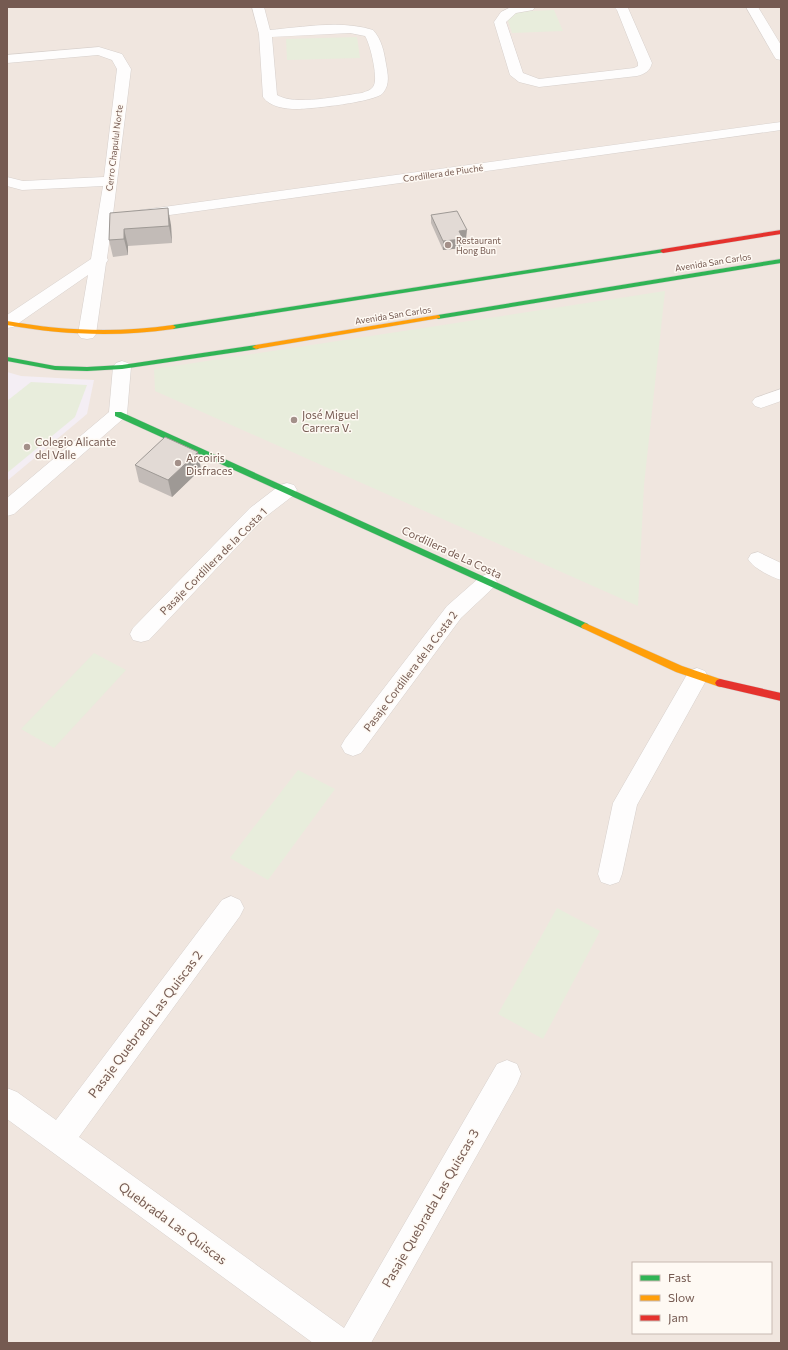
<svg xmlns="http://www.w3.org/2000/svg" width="788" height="1350" font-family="Commissioner,sans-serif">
	<rect width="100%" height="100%" fill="#f8f4f0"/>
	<path fill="#f0e6df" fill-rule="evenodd" d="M7,7H781V1343H7ZM633,1263H771V1333H633Z"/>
	<polygon fill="#f4eef4" points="7,372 21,376 94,380 87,414 7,481"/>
	<g fill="#e8eddc">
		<polygon points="554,10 563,31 512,33 505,12"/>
		<polygon points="357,37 360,58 287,60 286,39"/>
		<polygon points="665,291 644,485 638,606 155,391 154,369"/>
		<polygon points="31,382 87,385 75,417 7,473 7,401"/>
		<polygon points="94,653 126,670 54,748 21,729"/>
		<polygon points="298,770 335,789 268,880 230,858"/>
		<polygon points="557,908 600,931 543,1039 498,1014"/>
	</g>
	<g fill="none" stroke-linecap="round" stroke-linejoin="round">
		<g stroke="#d7d0cc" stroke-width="1">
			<g id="street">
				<path d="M252,7H264L270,30C304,27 341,20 373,30C382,40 384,52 386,64C388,75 390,84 383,93C376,102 310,109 297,109C285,109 270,107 263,97L259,34ZM350,33L365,36C370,43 378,77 374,85C372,90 367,91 362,93C339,96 295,106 277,95L272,37Z"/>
				<path d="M511,7H535L533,10L516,13L506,22L523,73L539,79L634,68L638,66V63L617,10L614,7L628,8L652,63C650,71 645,74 637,76L539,87L519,82L510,75L494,22L501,12Z"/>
				<polygon points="746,7 758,7 781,45 781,60 776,59 774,56"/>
				<polygon points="99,47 122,54 131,69 113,214 781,122 781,130 112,223 107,258 108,260 106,263 96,334 93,338 87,339 81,338 78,334 88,275 13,327 7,328 7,315 91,259 103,186 22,190 7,186 7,177 23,181 104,177 117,69 112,60 98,55 7,63 7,55"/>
				<polygon points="122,361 128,363 131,367 127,414 124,418 14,514 7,516 7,498 109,412 113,367 116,363"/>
				<polygon points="781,389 781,401 761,408 755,406 752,402 755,398"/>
				<polygon points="287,483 294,485 297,490 294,495 264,518 149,640 141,642 133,640 130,634 133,628 250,508 280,485"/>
				<path d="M758,552L781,563V580C770,576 754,569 748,559L751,554Z"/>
				<polygon points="487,574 494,577 497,582 494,587 461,618 361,753 353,756 345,753 341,746 345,739 447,606 480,577"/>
				<polygon points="697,668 705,671 708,677 637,805 622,874 619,882 610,885 601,882 598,874 613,803 689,671"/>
				<polygon points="231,896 240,900 244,908 240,916 79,1137 344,1328 497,1064 507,1060 517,1064 521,1074 517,1084 371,1343 313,1343 7,1119 7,1088 17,1092 56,1120 222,900"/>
			</g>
		</g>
		<g stroke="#d8d0cc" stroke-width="1">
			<g id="fast">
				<polygon points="663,249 666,251 665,252 173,329 170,327 173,325"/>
				<polygon points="781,259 781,263 438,319 435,317 438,315"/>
				<polygon points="256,345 260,347 258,349 122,369 87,371 55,370 7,361 7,357 55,366 87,367 122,365"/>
				<polygon points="115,412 121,412 588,624 589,626 585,629 582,628 115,416"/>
			</g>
		</g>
		<g stroke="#d8d0cc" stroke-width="1">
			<g id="slow">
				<polygon points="438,315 440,316 440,318 256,349 252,347 256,345"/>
				<path d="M7,321C63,331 117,333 173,325L176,327L173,329C117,337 63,335 7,325Z"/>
				<polygon points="585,623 682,666 723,680 725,683 723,686 720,687 676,672 582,628 581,626"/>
			</g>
		</g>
		<g stroke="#d8d0cc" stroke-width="1">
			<g id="jam">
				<polygon points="781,230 781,234 663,253 660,251 663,249"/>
				<polygon points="720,679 781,693 781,701 717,686 715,683 717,680"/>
			</g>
		</g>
		<use href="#street" fill="#fefdfd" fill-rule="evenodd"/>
		<use href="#fast" fill="#30b455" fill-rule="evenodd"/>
		<use href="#slow" fill="#ff9f0a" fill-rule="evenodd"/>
		<use href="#jam" fill="#e5322d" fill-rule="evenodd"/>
	</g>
	<g fill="#c2bbb7">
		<polygon points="110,213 171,225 172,243 128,246 128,255 113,257 109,240"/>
		<polygon points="431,215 466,239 463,239 462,248 443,250 431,223"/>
		<polygon points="135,465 201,469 172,497 139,482"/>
	</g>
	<g fill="#9e9995">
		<polygon points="168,208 171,225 172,243 169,226"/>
		<polygon points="124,229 128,246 128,255 124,239"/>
		<polygon points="467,230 466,239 463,239 462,248 443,250 443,241 459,231"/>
		<polygon points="198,452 201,469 172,497 168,480"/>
	</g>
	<g fill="#e2dad5" stroke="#9e9995">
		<polygon points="168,208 169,226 124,229 124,239 109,240 110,213"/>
		<polygon points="457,211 467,230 459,231 463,239 443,241 431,215"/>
		<polygon points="165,437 198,452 168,480 135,465"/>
	</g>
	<g fill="#a39089" stroke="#fef9f3" stroke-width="1.5">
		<circle cx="448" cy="245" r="4"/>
		<circle cx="294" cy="420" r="4"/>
		<circle cx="27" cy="447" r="4"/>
		<circle cx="178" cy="463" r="4"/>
	</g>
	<g text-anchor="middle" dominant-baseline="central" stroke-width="3" stroke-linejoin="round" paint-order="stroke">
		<g font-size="9" fill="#755a51" stroke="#fef9f3">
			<text transform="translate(114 148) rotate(-83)">Cerro Chapulul Norte</text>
			<text transform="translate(443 173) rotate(-8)">Cordillera de Piuché</text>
			<text transform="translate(713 262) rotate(-9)">Avenida San Carlos</text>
			<text transform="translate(393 315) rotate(-9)">Avenida San Carlos</text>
		</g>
		<g font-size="9" fill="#755a51" stroke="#fef9f3" text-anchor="start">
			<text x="456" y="240">Restaurant<tspan x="456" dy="10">Hong Bun</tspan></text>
		</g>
		<g font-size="11" fill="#755a51" stroke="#fef9f3" text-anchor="start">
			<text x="302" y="414">José Miguel<tspan x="302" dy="13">Carrera V.</tspan></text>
			<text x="35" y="441">Colegio Alicante<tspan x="35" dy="13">del Valle</tspan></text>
			<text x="186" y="457">Arcoiris<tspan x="186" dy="13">Disfraces</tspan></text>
		</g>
		<g font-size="11" fill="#755a51" stroke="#fef9f3">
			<text transform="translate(452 552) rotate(25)">Cordillera de La Costa</text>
			<text transform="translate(213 561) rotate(-45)">Pasaje Cordillera de la Costa 1</text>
			<text transform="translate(410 671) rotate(-53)">Pasaje Cordillera de la Costa 2</text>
		</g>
		<g font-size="13" fill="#755a51" stroke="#fef9f3">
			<text transform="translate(145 1024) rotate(-53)">Pasaje Quebrada Las Quiscas 2</text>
			<text transform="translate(430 1208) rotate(-60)">Pasaje Quebrada Las Quiscas 3</text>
			<text transform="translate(173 1223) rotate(36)">Quebrada Las Quiscas</text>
		</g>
	</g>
	<rect width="788" height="1350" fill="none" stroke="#755a51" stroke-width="16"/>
	<rect x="632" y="1262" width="140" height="72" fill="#fef9f3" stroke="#c7b9b2"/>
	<rect x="640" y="1275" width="20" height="6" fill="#30b455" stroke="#c7b9b2"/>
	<text x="668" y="1282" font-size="12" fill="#755a51">Fast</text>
	<rect x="640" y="1295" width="20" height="6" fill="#ff9f0a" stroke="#c7b9b2"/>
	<text x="668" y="1302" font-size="12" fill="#755a51">Slow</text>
	<rect x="640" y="1315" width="20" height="6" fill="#e5322d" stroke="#c7b9b2"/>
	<text x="668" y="1322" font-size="12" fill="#755a51">Jam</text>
</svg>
